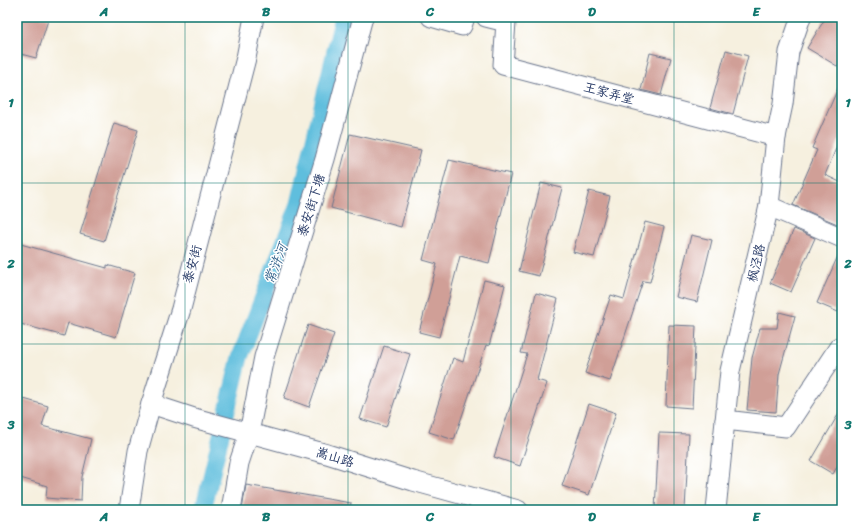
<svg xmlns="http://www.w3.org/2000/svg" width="859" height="527" font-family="Sriracha,'LXGW WenKai TC',sans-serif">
	<rect width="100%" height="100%" fill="#fff"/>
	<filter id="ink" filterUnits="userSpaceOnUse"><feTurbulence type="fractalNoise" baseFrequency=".025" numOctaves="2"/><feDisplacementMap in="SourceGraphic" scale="8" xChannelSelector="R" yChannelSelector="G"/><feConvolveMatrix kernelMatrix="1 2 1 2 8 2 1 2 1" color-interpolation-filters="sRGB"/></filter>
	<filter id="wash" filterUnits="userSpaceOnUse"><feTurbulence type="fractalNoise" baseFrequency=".012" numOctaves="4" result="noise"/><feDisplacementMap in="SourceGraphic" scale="16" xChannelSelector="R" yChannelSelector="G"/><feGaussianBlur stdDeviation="0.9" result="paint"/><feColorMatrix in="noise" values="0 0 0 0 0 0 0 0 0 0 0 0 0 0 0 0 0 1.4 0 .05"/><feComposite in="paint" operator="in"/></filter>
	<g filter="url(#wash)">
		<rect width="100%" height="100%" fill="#f6f0df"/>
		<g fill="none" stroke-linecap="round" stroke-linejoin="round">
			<polyline stroke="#5ebedd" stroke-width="17" points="203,510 240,357 299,204 343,17"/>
		</g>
		<g id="blocks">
			<g fill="#d09f97">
				<polygon points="21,17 49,17 36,58 17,53 17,31"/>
				<polygon points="826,17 842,17 842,69 807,48"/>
				<polygon points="726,50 748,56 733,114 710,108"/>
				<polygon points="650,53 671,58 661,95 641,90"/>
				<polygon points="842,79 842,134 825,175 842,183 842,226 793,205 817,150 812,148"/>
				<polygon points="114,123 138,130 104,241 80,234"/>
				<polygon points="350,134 421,150 401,227 331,208"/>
				<polygon points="449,160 511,174 489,263 460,256 439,337 419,332 437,264 423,260"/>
				<polygon points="541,183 562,188 539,276 519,271"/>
				<polygon points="589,191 610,196 594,257 573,252"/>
				<polygon points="645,222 664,227 650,282 643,281 610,381 585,373 611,295 624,299"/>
				<polygon points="794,229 815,238 791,292 770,283"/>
				<polygon points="691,235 712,240 697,302 676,297"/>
				<polygon points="17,243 107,268 107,265 135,273 116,337 68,323 64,336 17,323"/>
				<polygon points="841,249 842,249 842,302 838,312 817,303"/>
				<polygon points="484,280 505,285 489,346 486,345 454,440 429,432 453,358 463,362"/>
				<polygon points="536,293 558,299 537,380 547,383 520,466 494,457 527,354 521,353"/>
				<polygon points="779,312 795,316 779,374 776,412 747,410 752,358 760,328 777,328"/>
				<polygon points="308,325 334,334 309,407 284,398"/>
				<polygon points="669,325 696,326 692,408 666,406"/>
				<polygon points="384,346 410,354 386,427 360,419"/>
				<polygon points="17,397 48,406 42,426 91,439 82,477 81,501 46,498 47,486 17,477"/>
				<polygon points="589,404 616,413 589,495 562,486"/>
				<polygon points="842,408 842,458 833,474 811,461"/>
				<polygon points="659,433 689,434 685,510 655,510"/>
				<polygon points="246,485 351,503 350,510 242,510"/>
			</g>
		</g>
	</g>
	<g filter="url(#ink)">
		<use href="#blocks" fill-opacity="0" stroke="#68738b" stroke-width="1"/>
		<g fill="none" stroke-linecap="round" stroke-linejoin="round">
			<g stroke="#68738b" stroke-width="21">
				<g id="minor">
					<polyline points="431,17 462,26 465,17"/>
					<polyline points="486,17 506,22 503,65 776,137"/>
					<polyline points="769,206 842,238"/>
					<polyline points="151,404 194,418 327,454 413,481 518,510"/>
					<polyline points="725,420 786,427 839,347 842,348"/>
					<polyline points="129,510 138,451 151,404 181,309 246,58 254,17"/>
					<polyline points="231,510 239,463 249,433 264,357 325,159 363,17"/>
					<polyline points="716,510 730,371 769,206 776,137 783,104 789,52 801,17"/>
				</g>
			</g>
			<use href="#minor" stroke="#fff" stroke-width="19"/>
		</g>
	</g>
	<path fill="none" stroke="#0f766e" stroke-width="1" stroke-opacity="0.55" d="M185,17V510M348,17V510M511,17V510M674,17V510M17,183H842M17,344H842"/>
	<g text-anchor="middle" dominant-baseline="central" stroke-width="3" stroke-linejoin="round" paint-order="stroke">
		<g font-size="13" fill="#1b2f5e" stroke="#fff">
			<text transform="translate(609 93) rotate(15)">王家弄堂</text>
			<text transform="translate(311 205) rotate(-73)">泰安街下塘</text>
			<text transform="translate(756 263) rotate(-77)">枫泾路</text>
			<text transform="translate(192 264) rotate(-75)">泰安街</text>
			<text transform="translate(335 457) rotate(17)">嵩山路</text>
		</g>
		<g font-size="14" font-style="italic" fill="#32618a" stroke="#fff">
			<text transform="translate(276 264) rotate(-69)">常浒河</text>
		</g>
	</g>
	<rect width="859" height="527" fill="none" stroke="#fff" stroke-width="44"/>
	<rect x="22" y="22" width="815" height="483" fill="none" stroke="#0f766e" stroke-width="1.5"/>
	<g font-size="13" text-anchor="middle" font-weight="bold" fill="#0f766e">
		<text x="104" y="16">A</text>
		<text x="266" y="16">B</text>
		<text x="430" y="16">C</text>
		<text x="592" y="16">D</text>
		<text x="756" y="16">E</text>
		<text x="11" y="107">1</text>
		<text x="848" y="107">1</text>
		<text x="11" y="268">2</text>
		<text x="848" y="268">2</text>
		<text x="11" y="429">3</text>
		<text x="848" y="429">3</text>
		<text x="104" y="521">A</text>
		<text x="266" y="521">B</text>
		<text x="430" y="521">C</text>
		<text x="592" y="521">D</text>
		<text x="756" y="521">E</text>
	</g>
</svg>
